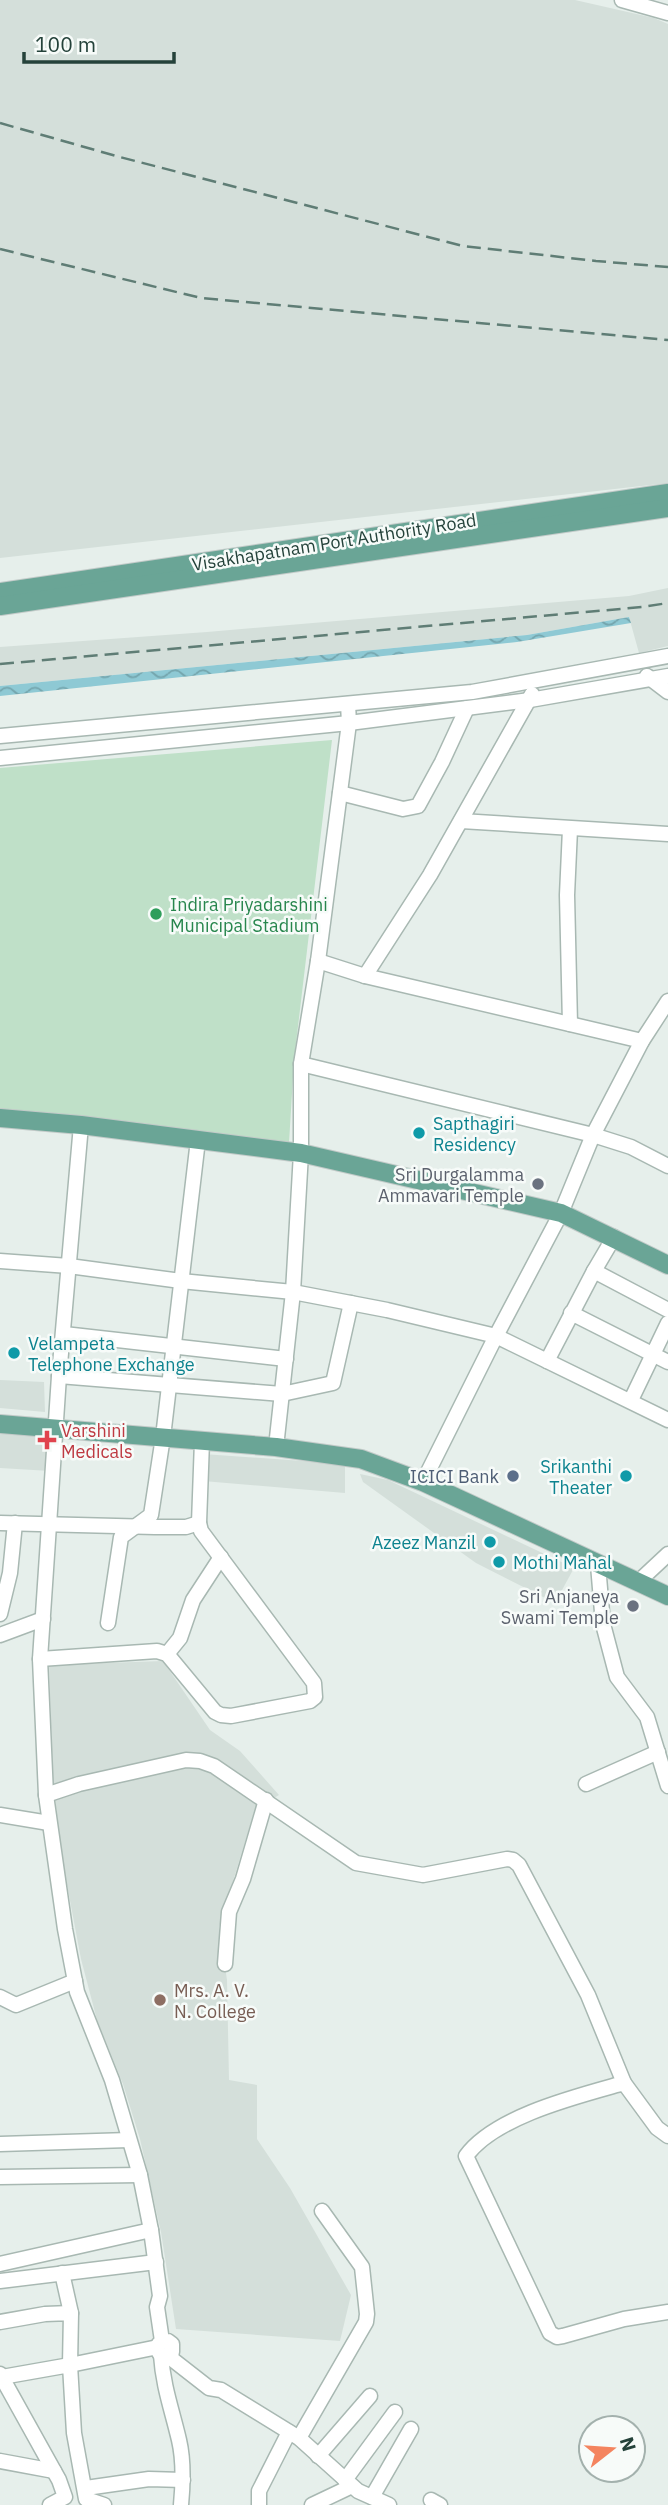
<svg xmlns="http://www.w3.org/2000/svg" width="668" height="2505" font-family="'IBM Plex Sans',sans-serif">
	<defs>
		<pattern id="water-waves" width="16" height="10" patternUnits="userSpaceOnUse" patternTransform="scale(1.75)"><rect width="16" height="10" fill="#8ec9d4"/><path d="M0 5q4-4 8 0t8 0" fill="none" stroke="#74a5ad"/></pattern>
	</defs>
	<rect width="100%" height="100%" fill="#e6efeb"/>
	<g fill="#d4dfda">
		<polygon points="0,0 575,0 654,18 668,24 668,483 0,558"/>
		<polygon points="668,588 668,646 639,653 629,617 527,635 0,686 0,647 207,632 629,596"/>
		<polygon points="0,1380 44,1382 45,1412 0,1408"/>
		<polygon points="0,1432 51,1436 50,1471 0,1468"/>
		<polygon points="203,1454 345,1464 345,1493 203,1481"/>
		<polygon points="360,1474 388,1480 574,1568 555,1603 476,1563 363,1482"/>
		<polygon points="163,1661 210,1730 240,1751 279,1795 255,1809 219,1927 227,1980 229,2080 257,2085 257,2139 290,2188 351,2295 340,2341 176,2329 161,2232 140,2139 123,2084 97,2020 81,1959 62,1858 53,1781 49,1665"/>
	</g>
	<polygon fill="#bfe0c8" points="332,740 294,1060 289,1143 0,1111 0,768"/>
	<polygon fill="url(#water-waves)" points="629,617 631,623 517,642 0,696 0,686 527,635"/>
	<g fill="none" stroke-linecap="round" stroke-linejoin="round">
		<g stroke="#a8b8b2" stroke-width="17">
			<g id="minor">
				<polyline points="622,0 668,13"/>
				<polyline points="647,676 668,692"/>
				<polyline points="0,736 472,692 668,656"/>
				<polyline points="0,758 349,723 530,700 668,676"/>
				<polyline points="340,793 403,809 418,806 442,762 467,708"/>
				<polyline points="461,821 668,834"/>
				<polyline points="318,961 365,976 642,1041"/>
				<polyline points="365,976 430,875 532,694"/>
				<polyline points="570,1024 567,895 570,829"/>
				<polyline points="301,1064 593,1135 631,1147 668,1166"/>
				<path d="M81,1125L59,1376L40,1659L46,1795L65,1929L77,1992L112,2080L140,2175L151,2230L160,2296L157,2307L162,2341C157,2344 156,2350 161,2355L168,2356L172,2352V2344L168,2341H162"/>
				<polyline points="614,1237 594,1271 668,1310"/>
				<polyline points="0,1261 69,1266 181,1281 293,1292 387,1310 496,1336 668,1420"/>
				<polyline points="571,1313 668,1362"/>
				<polyline points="64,1334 286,1359"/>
				<polyline points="547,1361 594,1271"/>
				<polyline points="59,1376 282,1394 333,1383 351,1303"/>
				<polyline points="631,1400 668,1323"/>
				<polyline points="276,1447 293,1292 301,1153 301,1064 318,961 349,723 348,704"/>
				<polyline points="423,1482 496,1336 561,1213 593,1135 642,1041 668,1001"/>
				<polyline points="0,1523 155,1527 186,1527 199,1523"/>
				<polyline points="598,1565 603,1624 617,1677 647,1717 668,1786"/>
				<polyline points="638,1582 668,1554"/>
				<polyline points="0,1614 10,1573 15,1523"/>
				<polyline points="108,1623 121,1537 151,1515 163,1437 198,1140"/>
				<polyline points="0,1635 43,1619"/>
				<polyline points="167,1654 180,1638 193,1600 221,1557"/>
				<polyline points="40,1659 157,1651 167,1654 215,1712 221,1715 231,1716 310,1701 315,1697 314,1683 201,1531 199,1523 202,1441"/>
				<polyline points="586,1784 658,1752"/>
				<polyline points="46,1795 79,1784 186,1760 200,1761 214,1766 356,1863 423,1875 507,1859 513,1860 519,1865 588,1995 624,2083"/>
				<polyline points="0,1815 49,1823"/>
				<polyline points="225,1964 229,1912 243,1879 266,1800"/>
				<polyline points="0,1997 16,2005 75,1981"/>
				<path d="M668,2136L657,2128L624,2083C578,2096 495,2116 466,2156L550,2333L557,2337L563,2336L624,2319L668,2312"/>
				<polyline points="0,2144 129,2140"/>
				<polyline points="0,2177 140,2175"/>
				<polyline points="0,2264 151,2230"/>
				<polyline points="62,2273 71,2313"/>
				<polyline points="0,2281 156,2262"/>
				<polyline points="0,2322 45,2314 71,2313 70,2365 158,2347"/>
				<path d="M161,2355C163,2386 172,2410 179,2440C184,2461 183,2484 181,2505"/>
				<polyline points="168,2356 209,2388 221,2390 299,2438 358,2491 389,2505"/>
				<polyline points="0,2374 59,2480 65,2497 50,2505"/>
				<polyline points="2,2377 70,2365 74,2433 86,2499 104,2505"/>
				<polyline points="299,2438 366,2322 367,2314 362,2267 322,2211"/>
				<polyline points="318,2456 370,2396"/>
				<polyline points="0,2461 54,2471"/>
				<polyline points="345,2480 395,2412"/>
				<polyline points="86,2488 149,2479 183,2480"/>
				<polyline points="372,2497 411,2429"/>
				<polyline points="431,2500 440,2505"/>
				<polyline points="259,2505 259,2491 289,2432"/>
				<polyline points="312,2505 352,2486"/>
			</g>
		</g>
		<g stroke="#c2cac8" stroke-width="20">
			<g id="major">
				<polyline points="0,592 668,493"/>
				<polyline points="0,606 668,508"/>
				<polyline points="0,1118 81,1125 301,1153 561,1213 668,1265"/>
				<polyline points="0,1424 276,1447 361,1459 423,1482 668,1596"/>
			</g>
		</g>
		<use href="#minor" stroke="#fff" stroke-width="14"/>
		<use href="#major" stroke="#6aa596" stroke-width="18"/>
		<g stroke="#5f7d75" stroke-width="2.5" stroke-dasharray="14 7" stroke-linecap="butt">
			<polyline points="0,123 116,156 463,246 596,261 668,267"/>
			<polyline points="0,249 201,298 668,340"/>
			<polyline points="0,664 642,607 668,603"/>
		</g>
	</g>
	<circle fill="#2e9e5b" stroke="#f7fbf9" stroke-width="2.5" cx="156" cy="914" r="7"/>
	<g fill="#0f9aa8" stroke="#f7fbf9" stroke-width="2.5">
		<circle cx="419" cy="1133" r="7"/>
		<circle cx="14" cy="1353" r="7"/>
		<circle cx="626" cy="1476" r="7"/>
		<circle cx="490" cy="1542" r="7"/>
		<circle cx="499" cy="1562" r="7"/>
	</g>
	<g fill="#6b7280" stroke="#f7fbf9" stroke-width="2.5">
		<circle cx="538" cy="1184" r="7"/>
		<circle cx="633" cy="1606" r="7"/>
	</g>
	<path fill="#e0444e" stroke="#f7fbf9" stroke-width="2.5" d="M43.5 1429.5h7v7h7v7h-7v7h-7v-7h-7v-7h7z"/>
	<circle fill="#5c6f8a" stroke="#f7fbf9" stroke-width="2.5" cx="513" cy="1476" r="7"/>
	<circle fill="#8d6e63" stroke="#f7fbf9" stroke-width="2.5" cx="160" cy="2000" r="7"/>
	<g text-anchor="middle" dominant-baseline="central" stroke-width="5" stroke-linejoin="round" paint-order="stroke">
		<g font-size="18" fill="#24423a" stroke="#f7fbf9">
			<text transform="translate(334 542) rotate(-9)">Visakhapatnam Port Authority Road</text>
		</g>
		<g font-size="18" fill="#27864d" stroke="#f7fbf9" text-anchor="start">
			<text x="170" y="904">Indira Priyadarshini<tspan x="170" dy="21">Municipal Stadium</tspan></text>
		</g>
		<g font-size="18" fill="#0d838f" stroke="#f7fbf9" text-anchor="start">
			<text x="433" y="1123">Sapthagiri<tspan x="433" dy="21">Residency</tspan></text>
			<text x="28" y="1343">Velampeta<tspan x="28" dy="21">Telephone Exchange</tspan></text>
			<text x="612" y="1466" text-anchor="end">Srikanthi<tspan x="612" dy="21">Theater</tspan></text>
			<text x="476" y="1542" text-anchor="end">Azeez Manzil</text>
			<text x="513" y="1562">Mothi Mahal</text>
		</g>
		<g font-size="18" fill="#5b616d" stroke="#f7fbf9" text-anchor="end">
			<text x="524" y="1174">Sri Durgalamma<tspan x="524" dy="21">Ammavari Temple</tspan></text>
			<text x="619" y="1596">Sri Anjaneya<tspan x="619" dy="21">Swami Temple</tspan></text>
		</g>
		<g font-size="18" fill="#be3a42" stroke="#f7fbf9" text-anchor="start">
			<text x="61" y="1430">Varshini<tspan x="61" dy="21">Medicals</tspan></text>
		</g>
		<g font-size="18" fill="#4e5e75" stroke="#f7fbf9" text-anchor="end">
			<text x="499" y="1476">ICICI Bank</text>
		</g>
		<g font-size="18" fill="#785e54" stroke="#f7fbf9" text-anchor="start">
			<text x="174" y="1990">Mrs. A. V.<tspan x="174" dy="21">N. College</tspan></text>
		</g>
	</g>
	<g transform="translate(612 2449) rotate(73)"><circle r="33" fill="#f7fbf9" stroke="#a3b1ad" stroke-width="2"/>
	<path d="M0-5L12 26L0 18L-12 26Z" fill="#f4845f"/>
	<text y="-10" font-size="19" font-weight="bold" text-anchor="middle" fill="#24423a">N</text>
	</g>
	<path d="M24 52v10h150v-10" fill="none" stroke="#24423a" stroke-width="3.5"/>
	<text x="35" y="52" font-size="21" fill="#24423a" stroke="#f7fbf9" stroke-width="5" paint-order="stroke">100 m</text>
</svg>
